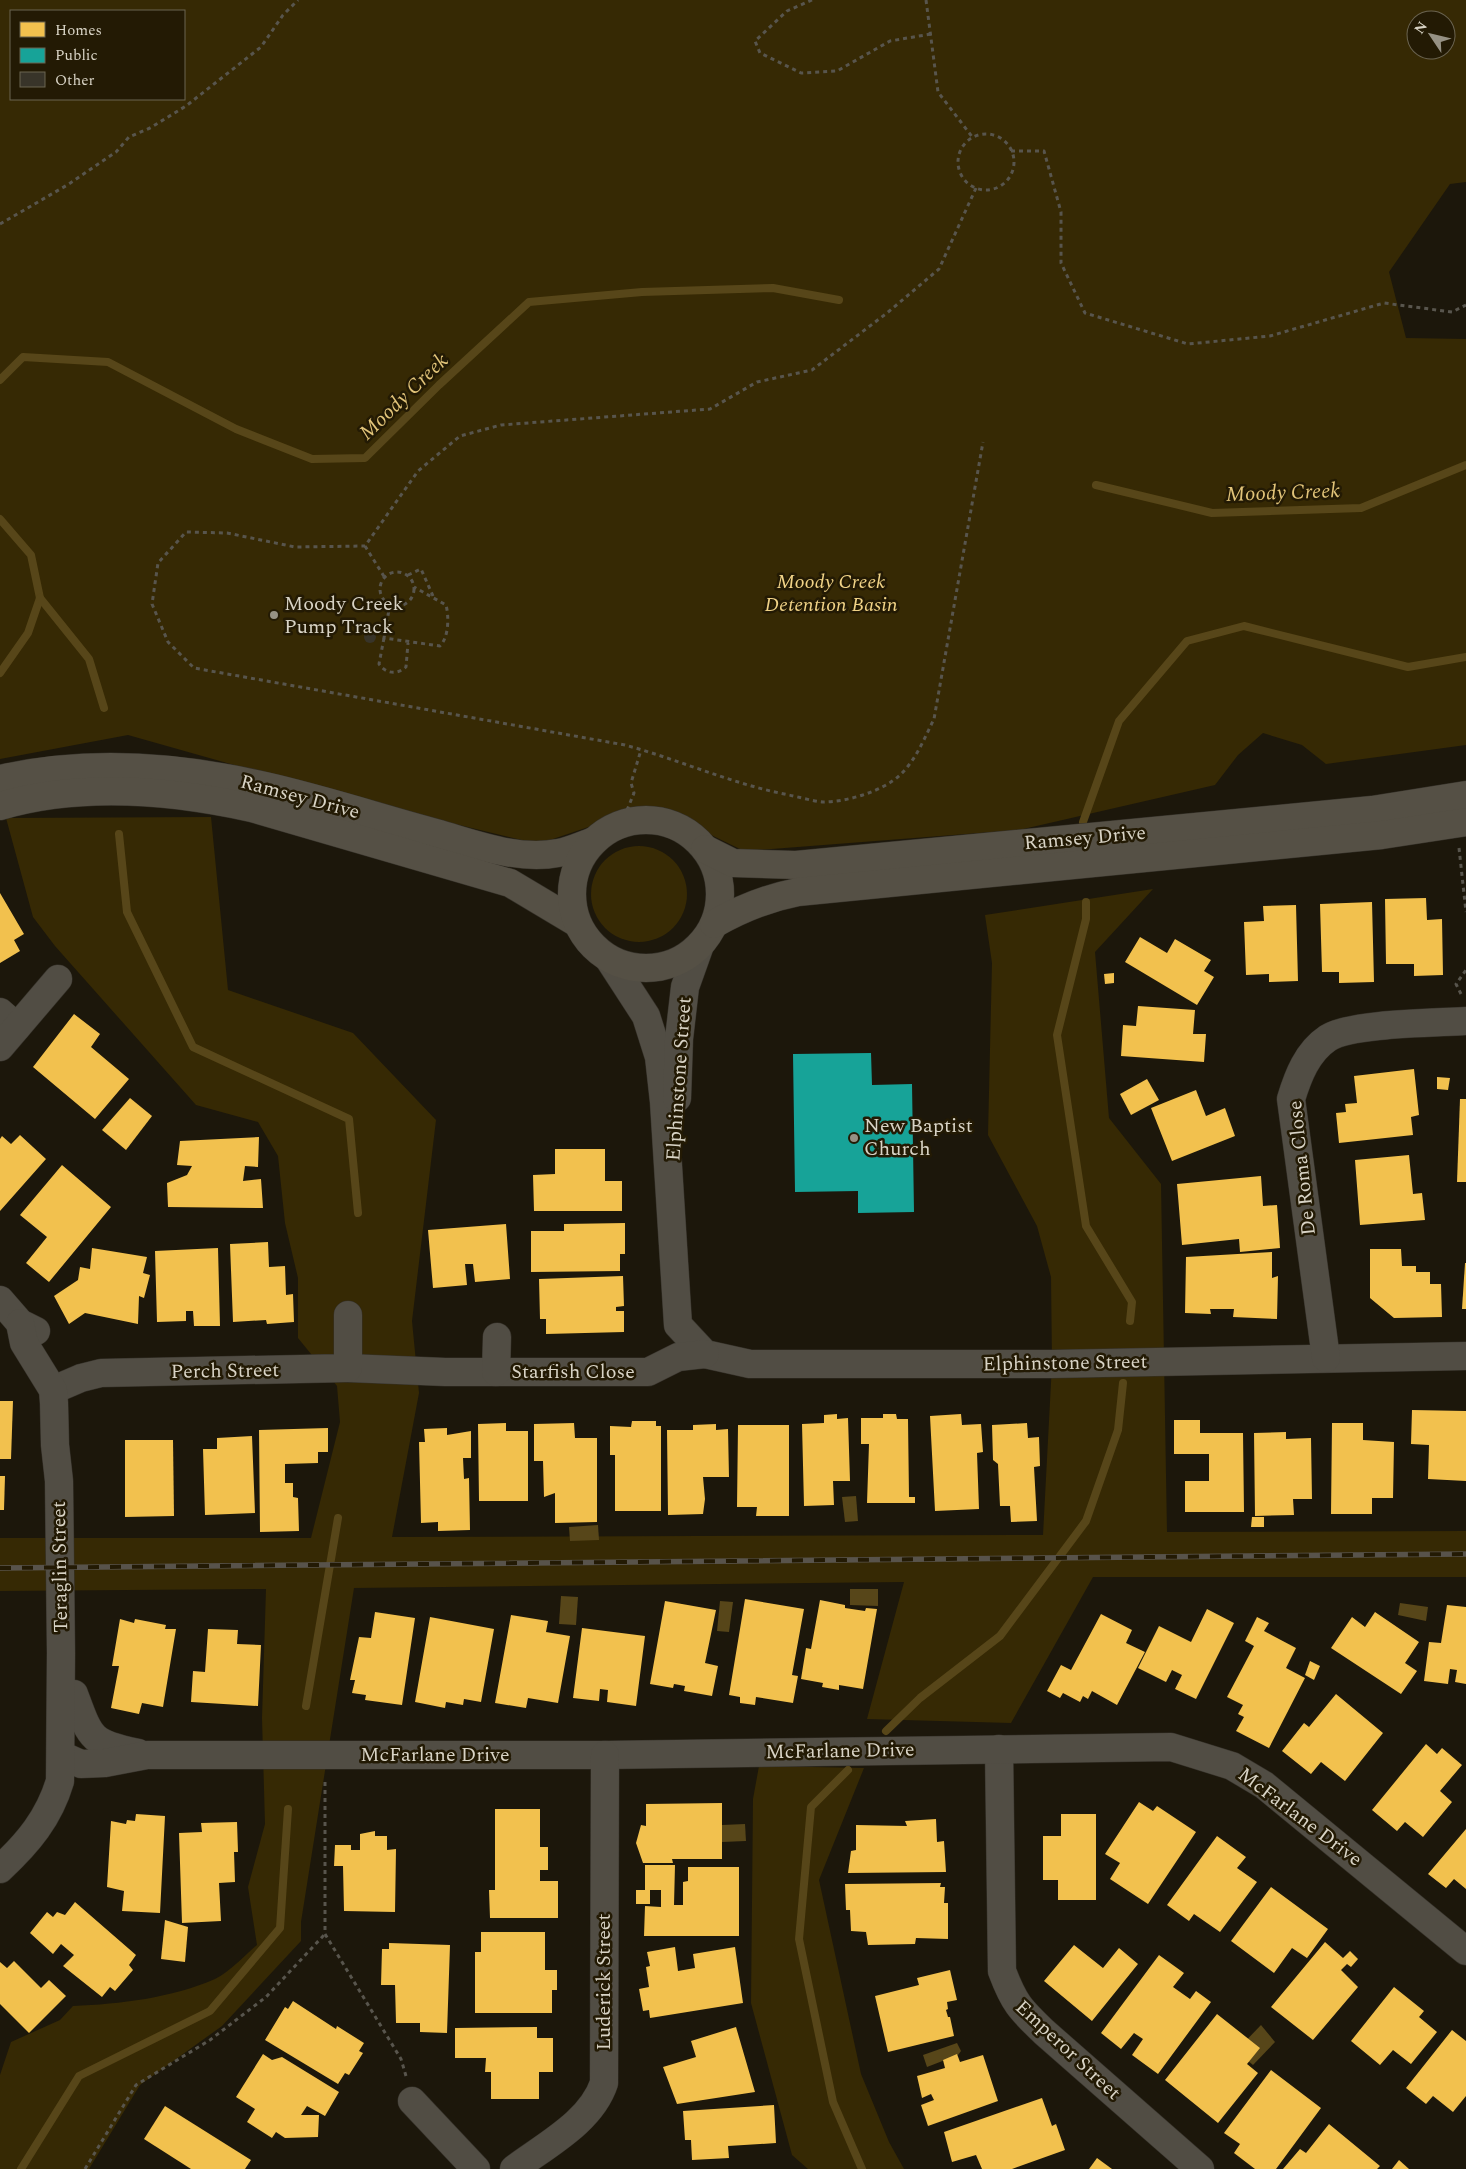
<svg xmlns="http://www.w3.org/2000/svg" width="1466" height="2169" font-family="Spectral,serif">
	<rect width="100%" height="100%" fill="#1c170b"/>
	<g fill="#362904" fill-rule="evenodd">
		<path d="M0,0H1466V182L1450,184L1389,272L1406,338L1466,339V745L1326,764L1302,745L1263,733L1238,755L1215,785L1019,830L744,851L705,832L642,809L538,844L372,804L128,735L0,759ZM11,11H184V99H11ZM1416,20H1446V50H1416Z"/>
		<path d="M211,817L228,990L353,1033L436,1120L412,1321L419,1393L392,1537L1043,1535L1052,1364L1051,1277L1037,1226L988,1135L992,963L985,915L1153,889L1095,952L1109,1118L1161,1184L1167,1532L1466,1531V1577H1093L1011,1723L867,1719L904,1582L354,1588L301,1922V1941L222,2026L140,2085L89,2169H0V2075L11,2042L60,2020L73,2006C121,2004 171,1998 215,1979C230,1972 245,1955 257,1945L248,1887L265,1824L262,1718L266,1589L0,1591V1538H311L340,1422L337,1386L298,1338V1278L285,1223L278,1156L258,1122L196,1105L55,946L33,917L6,818Z"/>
		<circle cx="639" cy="894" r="48"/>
		<polygon points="759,1766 864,1768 819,1880 861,2074 889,2142 904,2169 808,2169 792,2155 751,2003 753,1799"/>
	</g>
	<g fill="#574619">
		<polygon points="856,1496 858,1521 845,1522 842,1497"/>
		<polygon points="598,1525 599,1540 570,1541 569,1527"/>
		<polygon points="850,1589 878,1589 878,1606 850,1605"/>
		<polygon points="561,1596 578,1597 576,1625 559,1624"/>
		<polygon points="720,1601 733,1602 729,1632 717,1631"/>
		<polygon points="1400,1603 1428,1607 1426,1621 1398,1615"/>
		<polygon points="745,1824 746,1841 722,1842 722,1825"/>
		<polygon points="1261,2025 1275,2042 1253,2065 1236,2051"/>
		<polygon points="957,2043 961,2051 958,2055 927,2067 923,2055"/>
	</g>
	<g fill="#f2c14e">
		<polygon points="0,893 24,934 14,940 20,951 0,963"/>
		<polygon points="1426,898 1427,920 1442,919 1443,975 1414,976 1414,964 1386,964 1385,899"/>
		<polygon points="1372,902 1374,982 1339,983 1339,972 1322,972 1320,904"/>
		<polygon points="1296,905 1298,981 1269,982 1269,974 1246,975 1244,922 1264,921 1263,906"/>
		<polygon points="1140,937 1167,953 1175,939 1211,960 1204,971 1214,977 1197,1005 1125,962"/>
		<polygon points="1114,973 1114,983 1105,984 1104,974"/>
		<polygon points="1138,1006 1195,1010 1193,1034 1206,1034 1204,1062 1121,1056 1123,1025 1136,1026"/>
		<polygon points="74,1014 100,1034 91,1047 129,1079 95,1119 33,1067"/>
		<polygon points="1414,1069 1419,1115 1411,1117 1413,1135 1339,1143 1336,1113 1346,1112 1345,1104 1357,1103 1354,1076"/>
		<polygon points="1437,1077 1450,1078 1448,1090 1437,1089"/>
		<polygon points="1147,1079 1159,1100 1131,1115 1120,1094"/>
		<polygon points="1196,1090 1206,1116 1225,1108 1235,1136 1172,1161 1151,1108"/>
		<polygon points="130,1098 152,1116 126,1150 102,1130"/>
		<polygon points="1460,1099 1466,1099 1466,1182 1457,1182"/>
		<polygon points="20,1135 46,1159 0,1211 0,1139 2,1136 11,1144"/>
		<polygon points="259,1137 258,1167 245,1166 243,1181 261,1179 263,1208 168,1207 167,1183 187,1175 192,1166 177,1165 180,1141"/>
		<polygon points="555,1149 605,1149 605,1181 622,1181 622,1211 534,1211 533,1175 555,1174"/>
		<polygon points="1409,1155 1413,1194 1422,1193 1425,1220 1360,1225 1355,1160"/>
		<polygon points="62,1165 111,1207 49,1282 26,1263 47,1237 20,1215"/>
		<polygon points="1261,1176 1263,1206 1277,1205 1280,1248 1240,1252 1239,1239 1182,1245 1177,1184"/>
		<polygon points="625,1223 625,1254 620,1254 620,1271 531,1272 531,1231 564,1231 564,1224"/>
		<polygon points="506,1224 510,1279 475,1282 473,1264 465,1264 467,1285 433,1288 428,1230"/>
		<polygon points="268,1242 269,1267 285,1266 286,1295 293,1294 294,1322 267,1324 266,1320 233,1322 230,1244"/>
		<polygon points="92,1248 147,1257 143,1273 150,1275 144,1298 139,1296 138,1324 85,1313 69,1324 54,1296 78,1280 80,1267 90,1269"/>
		<polygon points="218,1248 220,1326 194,1326 193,1311 186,1311 186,1321 157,1322 155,1251"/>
		<polygon points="1370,1249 1401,1249 1402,1266 1416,1266 1416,1272 1430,1272 1430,1284 1441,1284 1442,1317 1394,1318 1370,1298"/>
		<polygon points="1272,1252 1272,1278 1278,1276 1277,1319 1233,1317 1234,1309 1210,1309 1211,1314 1185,1313 1186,1257"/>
		<polygon points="1465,1263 1466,1263 1466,1309 1462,1309"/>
		<polygon points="623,1276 624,1306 616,1307 616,1311 624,1311 624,1332 546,1334 546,1319 540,1319 539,1279"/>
		<polygon points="0,1401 13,1401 11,1459 0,1459"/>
		<polygon points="1412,1410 1466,1411 1466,1481 1428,1479 1429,1445 1411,1444"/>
		<polygon points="837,1414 837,1419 848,1418 850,1481 833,1481 834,1505 804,1506 802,1424 824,1423 824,1415"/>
		<polygon points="883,1414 896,1414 897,1419 908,1419 909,1497 915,1497 915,1503 867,1503 869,1444 861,1444 861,1418 883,1418"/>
		<polygon points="961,1414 962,1425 981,1424 983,1452 977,1453 979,1509 935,1511 930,1416"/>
		<polygon points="1174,1420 1200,1420 1200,1433 1243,1433 1244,1512 1185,1512 1185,1481 1209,1481 1209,1454 1174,1454"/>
		<polygon points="632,1421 656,1421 656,1426 661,1426 661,1511 615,1511 615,1455 610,1455 610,1426 631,1427"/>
		<polygon points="506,1423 506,1431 528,1431 528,1501 479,1501 478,1424"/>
		<polygon points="574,1423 575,1438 597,1438 597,1522 555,1523 555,1493 544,1497 543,1461 534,1461 534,1424"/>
		<polygon points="1027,1423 1028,1438 1039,1437 1040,1466 1034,1467 1037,1521 1011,1522 1010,1506 1000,1506 998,1464 993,1460 992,1425"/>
		<polygon points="1332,1423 1363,1423 1363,1440 1394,1442 1393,1498 1372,1498 1372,1514 1331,1514"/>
		<polygon points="716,1424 716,1430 728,1429 729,1477 703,1477 705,1499 703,1514 668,1515 667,1430 693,1430 693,1425"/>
		<polygon points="738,1425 789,1425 789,1516 756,1516 757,1507 737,1507"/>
		<polygon points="328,1428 328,1452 318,1452 318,1463 285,1464 285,1483 293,1483 293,1497 298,1498 299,1531 260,1532 259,1430"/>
		<polygon points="447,1428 447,1435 471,1431 471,1458 463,1458 464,1479 469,1478 470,1530 438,1531 438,1522 421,1523 419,1442 425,1442 424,1429"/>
		<polygon points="1286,1432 1286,1439 1311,1438 1312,1499 1293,1499 1294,1515 1255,1516 1254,1433"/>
		<polygon points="252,1436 255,1513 205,1515 203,1449 217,1449 217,1438"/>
		<polygon points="125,1440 173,1440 174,1516 125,1517"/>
		<polygon points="0,1476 5,1476 4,1510 0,1510"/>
		<polygon points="1252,1517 1264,1517 1264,1527 1251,1527"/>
		<polygon points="745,1599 804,1609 792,1675 798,1676 793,1703 756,1697 755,1705 740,1703 740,1697 729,1695"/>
		<polygon points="820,1600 845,1605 845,1608 865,1611 866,1608 877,1609 863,1689 839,1685 839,1690 822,1687 823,1683 801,1679 806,1648 811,1649"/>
		<polygon points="665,1601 716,1610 705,1663 718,1666 712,1696 684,1691 685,1686 674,1684 673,1688 650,1684"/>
		<polygon points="1447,1605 1466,1607 1466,1684 1455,1682 1457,1670 1450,1669 1448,1684 1424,1681 1429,1642 1441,1643"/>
		<polygon points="1207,1609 1234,1623 1196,1699 1175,1689 1182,1675 1172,1670 1166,1682 1138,1668 1159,1626 1191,1642"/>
		<polygon points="375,1612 415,1618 402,1705 365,1700 366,1695 352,1693 355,1680 350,1680 359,1637 371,1638"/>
		<polygon points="1375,1612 1419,1642 1405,1663 1417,1671 1401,1694 1331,1648 1352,1617 1365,1627"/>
		<polygon points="1101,1614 1132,1630 1126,1643 1145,1652 1117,1705 1092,1691 1088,1699 1083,1696 1080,1702 1063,1693 1060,1698 1047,1691 1061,1665 1071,1670"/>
		<polygon points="511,1615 548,1621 546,1632 570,1636 558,1703 528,1698 526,1708 495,1703"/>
		<polygon points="430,1617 494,1629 481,1702 464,1699 463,1705 446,1702 445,1708 415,1702"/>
		<polygon points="1257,1617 1269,1623 1264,1631 1296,1648 1286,1668 1305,1678 1269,1748 1236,1731 1244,1717 1238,1714 1243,1705 1227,1697 1254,1646 1245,1641"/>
		<polygon points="120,1619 134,1623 135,1619 166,1625 165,1629 176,1629 163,1707 142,1703 139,1714 111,1708 119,1666 112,1666"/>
		<polygon points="582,1628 645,1636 636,1706 607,1702 608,1690 600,1689 599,1701 573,1698"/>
		<polygon points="208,1629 238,1630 237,1644 261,1645 258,1706 191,1702 193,1671 205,1672"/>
		<polygon points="1310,1661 1320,1666 1314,1680 1305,1675"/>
		<polygon points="1336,1694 1383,1733 1345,1781 1321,1762 1311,1774 1282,1751 1304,1723 1309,1727"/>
		<polygon points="1426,1744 1437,1754 1442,1748 1462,1765 1440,1791 1452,1802 1423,1837 1405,1822 1397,1831 1372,1810"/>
		<polygon points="1139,1802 1153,1811 1157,1806 1196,1832 1148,1904 1110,1879 1120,1863 1105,1854"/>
		<polygon points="722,1803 722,1859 672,1859 673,1863 643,1863 636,1843 641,1825 646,1826 646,1804"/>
		<polygon points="495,1809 540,1809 540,1847 548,1847 548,1870 540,1870 540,1881 558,1881 558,1918 490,1918 489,1890 495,1890"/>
		<polygon points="136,1814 165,1816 160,1913 122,1911 124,1891 107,1887 111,1821 126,1824 127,1820 135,1821"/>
		<polygon points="1061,1814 1096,1814 1096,1900 1058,1900 1058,1880 1043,1880 1043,1836 1061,1836"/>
		<polygon points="936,1819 937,1842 944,1841 946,1872 848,1873 851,1851 856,1850 856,1825 907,1826 905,1821"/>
		<polygon points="237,1822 238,1852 234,1852 235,1882 219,1883 221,1921 182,1923 179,1833 202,1832 201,1823"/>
		<polygon points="1466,1829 1466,1889 1454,1879 1446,1888 1428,1874"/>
		<polygon points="375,1831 375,1836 387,1836 387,1850 396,1849 395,1912 344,1911 343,1866 334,1866 335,1845 351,1845 351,1850 360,1850 360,1834"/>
		<polygon points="1217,1836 1246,1857 1237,1868 1257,1882 1220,1932 1194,1914 1189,1921 1167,1905"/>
		<polygon points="645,1865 675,1865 674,1905 683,1905 683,1882 688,1881 688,1867 739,1867 739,1936 644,1936 645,1906 661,1907 661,1890 650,1890 650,1904 636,1904 636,1890 645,1890"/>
		<polygon points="941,1883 940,1887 945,1887 944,1903 948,1903 948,1939 916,1938 915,1944 868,1945 866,1932 851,1931 850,1910 846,1910 845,1884"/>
		<polygon points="1271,1887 1328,1929 1307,1958 1292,1948 1274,1973 1231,1941"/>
		<polygon points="75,1902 136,1955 129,1965 133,1970 115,1991 110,1987 102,1997 63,1966 74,1955 61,1944 53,1954 30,1933 47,1912 53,1917 57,1912 65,1915"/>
		<polygon points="165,1920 188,1927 185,1962 161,1959"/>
		<polygon points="481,1932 545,1932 545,1970 557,1970 557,1990 552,1990 552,2013 475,2013 475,1952 481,1952"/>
		<polygon points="1325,1942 1343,1958 1350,1951 1358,1959 1351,1967 1347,1964 1341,1970 1358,1987 1313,2040 1271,2007"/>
		<polygon points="389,1943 450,1945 447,2033 420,2032 420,2023 396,2023 395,1985 381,1985 382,1949 389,1949"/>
		<polygon points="1074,1945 1103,1968 1119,1948 1138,1964 1092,2021 1044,1981"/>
		<polygon points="675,1947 678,1971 695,1968 693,1954 735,1947 743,2003 650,2018 649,2010 643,2011 639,1989 649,1987 646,1967 650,1966 647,1952"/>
		<polygon points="1159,1955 1184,1973 1173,1987 1190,1999 1196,1991 1211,2002 1158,2074 1132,2055 1143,2039 1134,2033 1121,2049 1101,2033"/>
		<polygon points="14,1961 41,1988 49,1980 66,1996 29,2033 0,2004 0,1962 7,1968"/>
		<polygon points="950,1970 957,2000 947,2002 948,2009 946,2010 948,2017 950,2017 954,2036 888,2052 875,1996 919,1985 917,1978"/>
		<polygon points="1394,1987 1424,2011 1419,2017 1437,2032 1411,2064 1393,2050 1380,2065 1351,2041"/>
		<polygon points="293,2001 336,2029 337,2026 364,2043 359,2051 363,2053 349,2075 345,2073 338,2084 265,2040 285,2007 288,2009"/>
		<polygon points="1217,2014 1260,2048 1247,2064 1258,2073 1218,2123 1165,2080"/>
		<polygon points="537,2027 537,2038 553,2038 553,2072 539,2072 539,2099 491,2099 491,2072 485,2072 486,2058 455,2058 455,2028"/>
		<polygon points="736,2027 755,2092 677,2104 663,2067 696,2057 691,2041"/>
		<polygon points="1452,2030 1466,2041 1466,2096 1453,2112 1433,2096 1426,2104 1406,2088"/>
		<polygon points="263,2054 272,2060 282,2057 339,2092 325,2116 307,2106 301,2115 319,2115 318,2137 285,2138 276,2132 272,2138 247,2122 255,2109 236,2097"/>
		<polygon points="957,2054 960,2062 983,2055 998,2101 928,2126 921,2105 934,2100 931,2094 922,2098 917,2076 945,2068 943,2060"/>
		<polygon points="1271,2070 1321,2108 1276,2169 1255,2169 1234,2153 1240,2144 1224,2133"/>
		<polygon points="1042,2098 1052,2126 1056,2124 1065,2150 1012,2169 982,2169 976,2155 952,2162 944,2132"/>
		<polygon points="774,2105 776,2143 728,2146 729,2158 692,2160 691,2140 685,2140 683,2111"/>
		<polygon points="165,2106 251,2160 245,2169 191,2169 144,2139"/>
		<polygon points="1329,2124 1380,2166 1377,2169 1283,2169 1300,2149 1306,2153"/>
		<polygon points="1097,2158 1112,2169 1089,2169"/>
		<polygon points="1399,2160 1409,2169 1392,2169"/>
	</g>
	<polygon fill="#17a398" points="871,1053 872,1085 912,1084 914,1212 858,1213 858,1191 795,1192 793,1054"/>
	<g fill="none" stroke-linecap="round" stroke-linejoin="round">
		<g stroke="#574619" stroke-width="8">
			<polyline points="0,380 23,357 108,362 236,429 312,459 365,458 439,385 529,302 642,292 773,288 839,300"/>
			<polyline points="1096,485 1212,513 1361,508 1466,465"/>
			<polyline points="0,519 31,555 40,598 28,633 0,673"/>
			<polyline points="40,598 89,659 104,708"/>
			<polyline points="1083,822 1119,721 1187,641 1244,626 1408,667 1466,657"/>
			<polyline points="119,834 127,912 193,1047 349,1119 358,1213"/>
			<polyline points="1086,902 1086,919 1057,1035 1086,1226 1132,1302 1130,1321"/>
			<polyline points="306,1706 338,1518"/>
			<polyline points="886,1731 920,1698 1000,1636 1086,1521 1118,1430 1123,1383"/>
			<polyline points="848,1770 811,1807 799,1939 833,2102 862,2169"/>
			<polyline points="21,2169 79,2076 210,2011 280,1928 288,1809"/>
		</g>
	</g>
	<circle fill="#383429" cx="370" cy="637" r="6"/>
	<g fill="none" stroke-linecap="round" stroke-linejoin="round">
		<g stroke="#353129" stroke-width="29">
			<g id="minor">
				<polyline points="609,959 646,1016 659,1057 664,1102 678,1325 705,1354 750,1364 1052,1364 1466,1356"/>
				<polyline points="0,1012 17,1027"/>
				<polyline points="0,1047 58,979"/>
				<polyline points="677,1098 679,1039 685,987 700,945"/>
				<polyline points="0,1300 20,1323 36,1331"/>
				<path d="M1326,1358L1291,1099C1298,1076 1307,1052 1328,1038C1351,1023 1436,1023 1466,1021"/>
				<polyline points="348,1368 445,1372 648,1372 678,1357 705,1354"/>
				<polyline points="496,1372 497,1337"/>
				<polyline points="53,1390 81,1378 101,1373 348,1368 348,1315"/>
				<path d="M74,1694C91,1740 90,1742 138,1753"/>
				<path d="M999,1749L1002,1971C1014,2003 1020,2009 1044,2032L1200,2169"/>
				<polyline points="61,1755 81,1764 105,1763 147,1755 605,1755 1171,1747 1232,1766 1264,1785 1466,1951"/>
				<path d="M0,1869C28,1843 49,1818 60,1781L61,1653L59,1481L55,1445L54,1403L53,1390L24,1343L20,1323"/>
				<polyline points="412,2101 476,2169"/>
				<path d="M514,2169C546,2145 591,2122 604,2083L605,1755"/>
			</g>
		</g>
		<g stroke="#353129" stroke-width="29">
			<g id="secondary">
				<path d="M0,779C88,759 179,766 265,786C323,799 380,818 436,833C475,844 518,861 558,853C570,851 582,845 594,841"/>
				<path d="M0,806C82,782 170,790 252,808L510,883L577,923"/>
				<circle cx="646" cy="894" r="74"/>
				<polyline points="705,849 733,863 796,865 1372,810 1466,795"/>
				<path d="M714,924C742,908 767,898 798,892L1382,835L1466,822"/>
			</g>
		</g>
		<g stroke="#58554d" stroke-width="3" stroke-dasharray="4 4" stroke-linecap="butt">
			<polyline points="812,0 787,11 755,41 760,53 801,73 837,71 890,41 931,34"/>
			<polyline points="926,0 938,92 973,138"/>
			<circle cx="986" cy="162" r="28"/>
			<polyline points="1011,151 1044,151 1061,212 1061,263 1085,313 1188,344 1270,336 1384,303 1452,312 1466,305"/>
			<path d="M976,188L939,269L887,313L812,370L757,382L710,409L501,425L460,436L418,471L365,546L295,547L227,533L186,532L158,563L152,604L168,642L194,668L625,745C680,760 732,784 789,795C799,797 812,801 823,802C847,802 883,791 900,775C916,760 925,737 934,719L983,442"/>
			<polyline points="0,224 69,184 116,152 129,137 150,128 186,106 261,47 283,15 298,0"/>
			<polyline points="365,546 385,578"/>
			<circle cx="397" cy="589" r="17"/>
			<polyline points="408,575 421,569 433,596"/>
			<path d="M390,604L384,638L440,646C449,637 449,616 446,605L414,587"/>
			<path d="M384,638L379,664C386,674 397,675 406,667L408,643"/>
			<polyline points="621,825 634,793 631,783 641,750"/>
			<polyline points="1459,848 1466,912"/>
			<polyline points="1461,994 1456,984 1466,970"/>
			<polyline points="325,1782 325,1934 401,2059 406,2076"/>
			<polyline points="85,2169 136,2085 210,2040 266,1997 325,1934"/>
		</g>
		<use href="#minor" stroke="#514d44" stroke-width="28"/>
		<use href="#secondary" stroke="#555045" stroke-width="28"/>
		<g stroke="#58534b" stroke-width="5.5">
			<polyline id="rail" points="0,1568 1466,1554"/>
		</g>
		<use href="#rail" stroke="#231a04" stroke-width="4" stroke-dasharray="11" stroke-linecap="butt"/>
	</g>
	<g fill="#969184" stroke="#231a04" stroke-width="2">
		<circle cx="274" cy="615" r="5"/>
		<circle cx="854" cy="1138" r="5"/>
	</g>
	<g text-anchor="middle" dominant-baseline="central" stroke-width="5" stroke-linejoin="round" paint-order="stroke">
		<g font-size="20" font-style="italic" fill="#f1d387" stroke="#231a04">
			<text x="831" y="582">Moody Creek<tspan x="831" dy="23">Detention Basin</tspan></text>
		</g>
		<g font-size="20" fill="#d8d3c5" stroke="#231a04" text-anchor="start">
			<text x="284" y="604">Moody Creek<tspan x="284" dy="23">Pump Track</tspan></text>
			<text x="864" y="1126">New Baptist<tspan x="864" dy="23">Church</tspan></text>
		</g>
		<g font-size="20" fill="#d8d3c5" stroke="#231a04">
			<text transform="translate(300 797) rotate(15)">Ramsey Drive</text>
			<text transform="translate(1085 838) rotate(-5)">Ramsey Drive</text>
			<text transform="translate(679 1079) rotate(-86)">Elphinstone Street</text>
			<text transform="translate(1302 1168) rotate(-96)">De Roma Close</text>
			<text transform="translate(1065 1363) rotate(-1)">Elphinstone Street</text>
			<text transform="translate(225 1371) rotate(-1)">Perch Street</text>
			<text x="573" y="1372">Starfish Close</text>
			<text transform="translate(60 1567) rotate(-91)">Teraglin Street</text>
			<text transform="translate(840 1751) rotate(-1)">McFarlane Drive</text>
			<text x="435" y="1755">McFarlane Drive</text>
			<text transform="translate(1300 1817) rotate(37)">McFarlane Drive</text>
			<text transform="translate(604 1982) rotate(-90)">Luderick Street</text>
			<text transform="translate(1068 2050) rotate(43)">Emperor Street</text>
		</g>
		<g font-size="21" font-style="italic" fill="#e2c479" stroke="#231a04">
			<text transform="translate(404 397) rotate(-44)">Moody Creek</text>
			<text transform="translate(1283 493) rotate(-2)">Moody Creek</text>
		</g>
	</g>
	<rect x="10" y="10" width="175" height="90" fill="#231a04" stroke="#6b6451"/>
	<rect x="20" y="22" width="25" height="15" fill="#f2c14e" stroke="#6b6451"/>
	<text x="55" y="35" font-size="15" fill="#d8d3c5">Homes</text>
	<rect x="20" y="48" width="25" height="15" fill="#17a398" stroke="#6b6451"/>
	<text x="55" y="60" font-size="15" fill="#d8d3c5">Public</text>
	<rect x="20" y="72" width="25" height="15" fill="#383429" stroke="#6b6451"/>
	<text x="55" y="85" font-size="15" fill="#d8d3c5">Other</text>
	<g transform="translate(1431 35) rotate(305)"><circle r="24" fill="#231a04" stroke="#6b6451"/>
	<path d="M0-4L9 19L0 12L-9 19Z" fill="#969184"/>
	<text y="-8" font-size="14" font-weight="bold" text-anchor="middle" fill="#d8d3c5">N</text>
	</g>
</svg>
